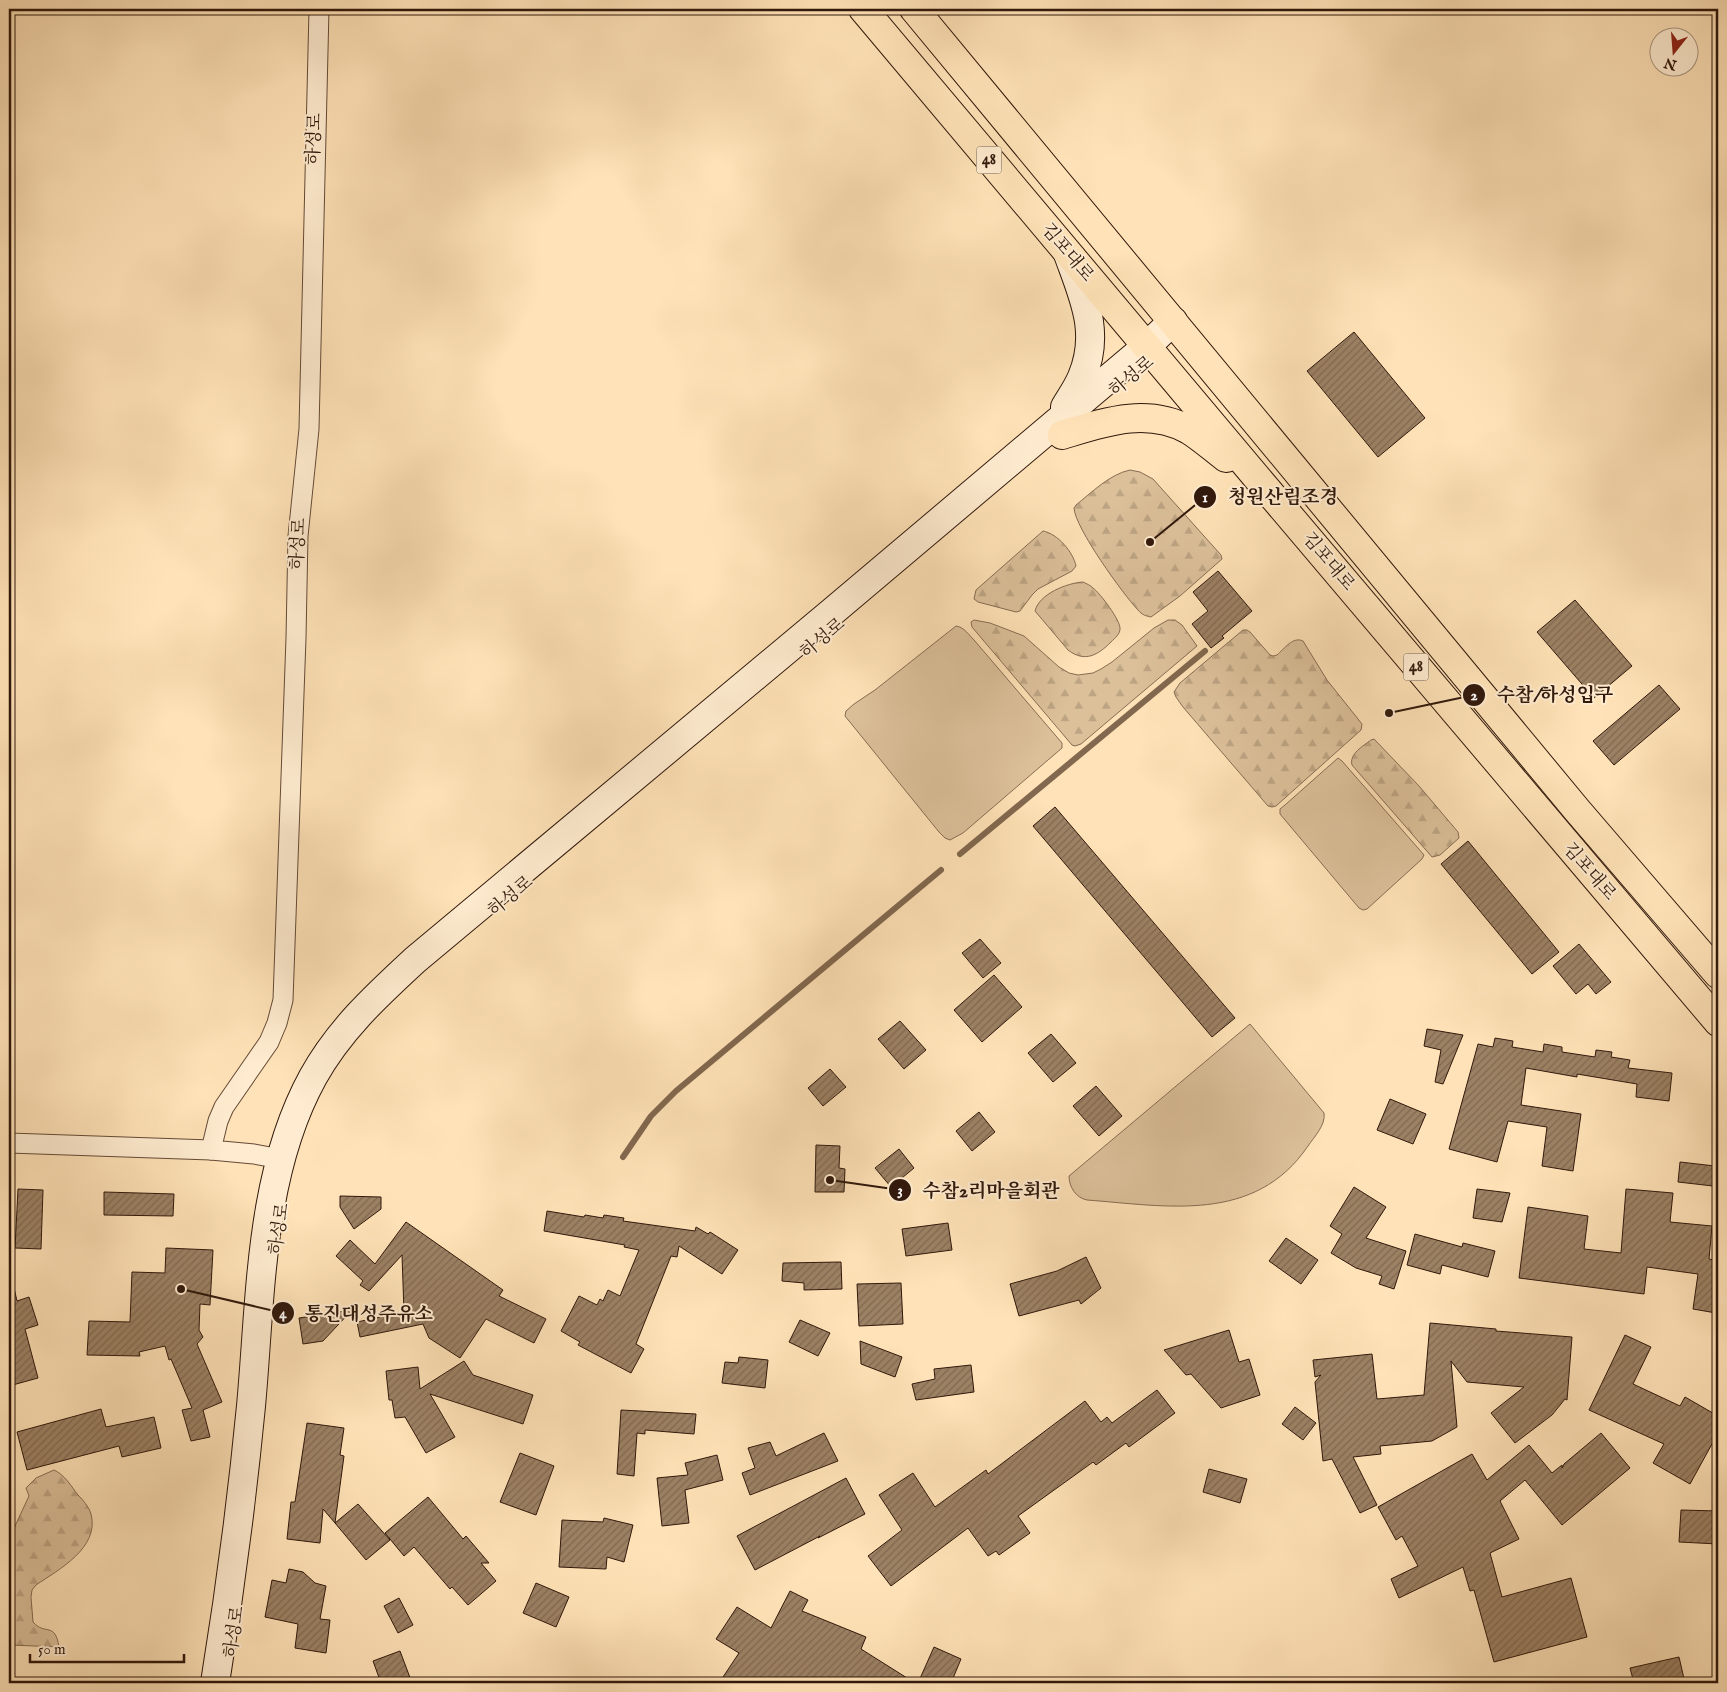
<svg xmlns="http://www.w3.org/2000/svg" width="1727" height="1692" font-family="'IM FELL English','Noto Serif KR',serif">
	<defs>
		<pattern id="forest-firs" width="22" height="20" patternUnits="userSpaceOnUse" patternTransform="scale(1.25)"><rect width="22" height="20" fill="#dcc09a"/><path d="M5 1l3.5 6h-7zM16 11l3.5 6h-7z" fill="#bda483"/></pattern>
		<pattern id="building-hatch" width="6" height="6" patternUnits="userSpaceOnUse" patternTransform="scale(1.25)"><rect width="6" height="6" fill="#9c8164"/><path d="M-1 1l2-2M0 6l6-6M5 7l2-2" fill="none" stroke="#806951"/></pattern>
	</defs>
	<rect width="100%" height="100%" fill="#ffe2b7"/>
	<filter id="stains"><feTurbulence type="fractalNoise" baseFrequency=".004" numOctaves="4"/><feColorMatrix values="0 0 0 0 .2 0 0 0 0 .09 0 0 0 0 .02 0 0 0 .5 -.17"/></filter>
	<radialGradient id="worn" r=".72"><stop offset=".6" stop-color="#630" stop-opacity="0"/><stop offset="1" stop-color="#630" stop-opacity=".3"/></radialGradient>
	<g fill="#dcc09a" stroke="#866c52">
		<path d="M956,626C964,627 969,635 974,640L1062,743V748L963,833L950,840L945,838L939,832L845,716L846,711L854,704L875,690Z"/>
		<polygon points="1338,758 1342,761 1424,855 1422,859 1367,909 1363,910 1359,908 1280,814 1280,809 1285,805"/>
		<path d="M1250,1024L1324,1113C1326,1125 1314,1137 1308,1146C1255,1224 1167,1206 1087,1200C1076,1198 1069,1187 1069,1176Z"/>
	</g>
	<g fill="url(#forest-firs)" stroke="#866c52">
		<path d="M1130,470L1140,472L1153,479L1221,555L1222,559L1180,596L1151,617C1146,616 1142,615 1138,610C1123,594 1075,528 1074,508L1076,505C1091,493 1110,474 1130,470Z"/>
		<path d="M1043,531C1058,534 1073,552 1076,566L1072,571L1038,589L1032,595L1020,611L1016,612L978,602L974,599L976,590Z"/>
		<path d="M1083,582C1087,584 1090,585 1093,588C1100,593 1121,621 1120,629C1120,634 1115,638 1111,642C1098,655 1085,663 1068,650L1035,611C1039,594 1067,583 1083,582Z"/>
		<polygon points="974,620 990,623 1024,636 1059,667 1069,673 1078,675 1093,673 1101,669 1112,662 1154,628 1168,620 1175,620 1182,625 1197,646 1081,744 1075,746 1072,745 972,627 971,622"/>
		<path d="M1243,630H1247L1250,632L1270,655L1273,656L1277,655C1284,649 1293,636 1303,641L1327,680L1362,724L1361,730L1276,806L1272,807L1268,806L1183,707L1176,697L1174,692L1180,683Z"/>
		<path d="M1374,739L1419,786L1458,832L1459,838L1440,855L1432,857L1352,765C1349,754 1363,746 1371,740Z"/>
		<path d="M54,1470C65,1475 71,1486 78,1495C83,1500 89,1507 91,1514C100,1548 58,1570 36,1585L32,1590L31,1597L33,1622C45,1636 55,1621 59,1647L10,1645L9,1644V1539L29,1496L26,1488L36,1478Z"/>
	</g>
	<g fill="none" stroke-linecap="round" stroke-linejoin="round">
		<g stroke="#82684f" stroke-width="6">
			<polyline points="960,854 1205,651"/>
			<polyline points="623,1157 651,1116 676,1091 941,870"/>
		</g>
	</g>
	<g fill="url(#building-hatch)" stroke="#30180b">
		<polygon points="1354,332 1425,418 1378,457 1307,371"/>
		<polygon points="1218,571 1252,611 1222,636 1224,638 1211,648 1192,624 1208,611 1193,592"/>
		<polygon points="1575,600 1632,666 1594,698 1537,632"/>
		<polygon points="1659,685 1680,709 1614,765 1593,741"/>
		<polygon points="1055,807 1235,1018 1212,1037 1033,826"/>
		<polygon points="1468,841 1559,952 1532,974 1441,864"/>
		<polygon points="980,939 1001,963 983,978 962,953"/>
		<polygon points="1579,944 1611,982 1596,994 1588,984 1576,994 1553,966"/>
		<polygon points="994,975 1022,1007 982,1042 954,1010"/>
		<polygon points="900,1021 926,1050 904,1069 878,1039"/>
		<polygon points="1427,1029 1463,1035 1443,1084 1435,1082 1441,1050 1424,1046"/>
		<polygon points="1051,1034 1076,1063 1053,1082 1028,1053"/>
		<polygon points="1495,1038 1513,1041 1512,1047 1543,1052 1544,1044 1562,1047 1562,1052 1595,1057 1596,1050 1612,1052 1611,1057 1630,1060 1628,1068 1672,1073 1669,1101 1636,1097 1637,1084 1577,1074 1577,1077 1526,1068 1521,1105 1581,1114 1573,1171 1542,1166 1547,1127 1508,1121 1497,1162 1449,1149 1478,1044 1493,1047"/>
		<polygon points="830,1069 846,1087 823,1106 808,1088"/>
		<polygon points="1096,1086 1122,1116 1099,1136 1073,1106"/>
		<polygon points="1390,1099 1426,1114 1413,1144 1377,1130"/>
		<polygon points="979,1112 995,1132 972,1151 956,1131"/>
		<polygon points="816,1145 840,1146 839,1168 845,1169 844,1192 815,1192"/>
		<polygon points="899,1149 914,1168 891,1187 875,1168"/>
		<polygon points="1680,1162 1715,1166 1713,1186 1678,1182"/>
		<polygon points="1354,1187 1386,1207 1366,1238 1406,1251 1394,1289 1379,1284 1382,1276 1356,1268 1331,1253 1342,1234 1330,1226"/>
		<polygon points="18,1189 43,1190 41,1249 15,1248"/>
		<polygon points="1477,1189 1510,1193 1502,1222 1473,1218"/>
		<polygon points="1626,1189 1673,1193 1670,1222 1712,1226 1709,1259 1718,1261 1718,1294 1716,1313 1693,1309 1698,1274 1647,1267 1644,1294 1519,1278 1528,1207 1588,1216 1584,1249 1621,1253"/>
		<polygon points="104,1192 174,1194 173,1216 104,1215"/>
		<polygon points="340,1196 381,1197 381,1209 354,1229 340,1207"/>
		<polygon points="547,1211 584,1217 585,1215 603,1218 604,1215 624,1218 623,1221 695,1231 696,1227 708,1234 710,1232 738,1250 722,1274 679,1246 677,1257 671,1256 636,1344 644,1349 631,1373 578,1345 580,1342 561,1331 579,1296 597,1305 600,1299 603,1301 608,1290 620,1296 639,1250 624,1247 625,1245 544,1231"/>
		<polygon points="406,1222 503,1290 499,1296 546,1319 534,1343 486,1319 460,1358 429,1338 423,1324 360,1337 357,1322 404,1312 402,1255 369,1291 360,1285 363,1281 336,1256 350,1240 375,1264"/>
		<polygon points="948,1223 952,1250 906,1256 902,1229"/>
		<polygon points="1415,1234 1462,1247 1463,1243 1495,1251 1488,1277 1442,1265 1440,1274 1407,1265"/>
		<polygon points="1286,1238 1318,1260 1301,1284 1269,1261"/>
		<polygon points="166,1248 213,1250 210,1305 200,1304 199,1330 203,1337 197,1344 222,1402 203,1410 210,1437 191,1441 182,1410 192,1408 171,1359 169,1360 165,1346 139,1352 140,1356 87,1355 89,1321 130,1322 132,1272 165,1273"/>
		<polygon points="1086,1257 1101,1288 1081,1304 1079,1300 1019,1316 1010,1284 1057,1271"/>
		<polygon points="841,1262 842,1289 804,1290 804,1283 782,1281 783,1263"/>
		<polygon points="901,1283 903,1324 859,1326 857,1284"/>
		<polygon points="9,1288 14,1288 17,1301 29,1297 38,1325 25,1329 38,1378 9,1386"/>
		<polygon points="352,1310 323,1341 303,1344 299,1318"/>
		<polygon points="800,1320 830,1333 818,1356 789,1342"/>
		<polygon points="1430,1323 1496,1329 1496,1331 1572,1337 1567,1400 1565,1399 1552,1415 1515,1443 1491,1413 1524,1387 1467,1382 1451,1361 1457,1427 1432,1441 1380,1446 1381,1454 1353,1457 1377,1505 1360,1513 1332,1459 1323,1461 1315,1382 1321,1375 1315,1377 1313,1360 1372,1354 1377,1399 1424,1395"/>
		<polygon points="1229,1330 1239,1362 1249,1359 1260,1395 1221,1408 1191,1374 1186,1375 1164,1350"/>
		<polygon points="1625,1335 1651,1347 1633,1384 1680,1406 1685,1397 1718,1416 1718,1433 1690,1484 1653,1463 1664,1444 1589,1410"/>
		<polygon points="860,1341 902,1357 895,1377 861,1364"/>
		<polygon points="739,1357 768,1360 765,1388 722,1383 725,1362 738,1363"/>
		<polygon points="464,1361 473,1375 533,1395 523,1424 430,1394 455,1437 426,1453 405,1417 395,1418 392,1400 389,1400 386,1371 418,1367 420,1389"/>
		<polygon points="971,1365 974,1392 916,1400 912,1384 935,1379 934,1369"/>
		<polygon points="1157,1390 1175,1413 1129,1447 1126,1443 1096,1465 1093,1462 1018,1516 1030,1533 999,1555 996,1551 988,1556 968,1528 891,1586 868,1556 902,1530 879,1495 913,1473 935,1507 986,1470 988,1474 1085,1401 1101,1422 1107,1417 1112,1423"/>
		<polygon points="1295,1407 1316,1423 1303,1440 1282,1424"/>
		<polygon points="101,1409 106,1427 154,1417 161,1448 122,1457 119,1446 27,1470 17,1432"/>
		<polygon points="621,1410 696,1414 694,1434 645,1430 645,1434 637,1433 634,1476 617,1474"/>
		<polygon points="307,1423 344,1428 340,1455 344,1456 335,1523 323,1509 320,1543 287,1539 291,1502 295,1502"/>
		<polygon points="824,1433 838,1461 750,1495 742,1473 755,1468 748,1448 770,1442 776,1456"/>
		<polygon points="1601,1433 1630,1468 1562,1525 1525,1480 1500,1501 1519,1539 1490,1553 1502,1597 1571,1578 1587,1637 1494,1662 1474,1590 1470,1591 1463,1567 1399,1598 1391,1579 1418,1566 1402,1536 1396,1540 1378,1507 1472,1454 1487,1480 1529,1445 1552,1473 1562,1465 1562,1468 1564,1464"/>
		<polygon points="520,1453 554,1466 536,1515 500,1502"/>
		<polygon points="717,1455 723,1480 685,1490 689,1523 662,1526 657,1478 688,1475 685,1463"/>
		<polygon points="1209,1469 1247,1479 1240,1503 1203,1492"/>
		<polygon points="846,1478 865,1514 818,1538 820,1536 755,1570 737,1536"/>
		<polygon points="428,1497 463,1539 466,1536 489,1563 481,1563 496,1581 468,1605 452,1587 450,1589 414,1547 404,1556 385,1533"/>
		<polygon points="358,1504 390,1540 366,1560 335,1523"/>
		<polygon points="1681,1510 1718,1511 1718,1544 1679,1542"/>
		<polygon points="604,1518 633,1525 624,1562 607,1557 606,1569 559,1567 562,1520 603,1522"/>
		<polygon points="289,1569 303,1572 315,1583 326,1586 320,1619 330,1620 326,1653 295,1648 298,1624 265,1617 272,1580 286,1583"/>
		<polygon points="536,1583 569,1597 556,1627 523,1613"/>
		<polygon points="790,1591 808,1600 802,1611 866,1637 861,1649 915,1683 719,1683 739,1653 716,1639 737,1607 771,1628"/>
		<polygon points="399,1598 413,1625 398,1633 384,1606"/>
		<polygon points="934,1647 961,1659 951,1683 918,1683"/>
		<polygon points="400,1651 412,1683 381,1683 373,1661"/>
		<polygon points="1679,1657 1685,1683 1634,1683 1630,1668"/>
	</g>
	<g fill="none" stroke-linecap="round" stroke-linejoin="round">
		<g stroke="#644a36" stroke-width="21">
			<g id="street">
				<polyline points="9,1143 211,1150"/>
				<polyline points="281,1159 254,1154 211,1150 218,1121 224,1107 269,1042 277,1023 283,1000 296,638 298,536 309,429 319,9"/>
			</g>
		</g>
		<g stroke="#30180b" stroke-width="30">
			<g id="secondary">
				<path d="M1065,407C1071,397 1078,387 1082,377C1101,332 1083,296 1068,254"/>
				<path d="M215,1683C230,1591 242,1499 251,1406C261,1298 259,1175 313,1077C339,1030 376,996 415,960L832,612L1147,346L1173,321"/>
			</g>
		</g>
		<g stroke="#30180b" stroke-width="30">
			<g id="primary">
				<polyline points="863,9 1264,486 1718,1022"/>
				<polyline points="914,9 1577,810 1718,974"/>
				<path d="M1062,435C1105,422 1147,407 1189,430C1202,438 1214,449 1226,458"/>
			</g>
		</g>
		<use href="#street" stroke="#ffecd0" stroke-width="19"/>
		<use href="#secondary" stroke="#ffecd0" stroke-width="28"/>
		<use href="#primary" stroke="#ffe2b7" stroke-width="28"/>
	</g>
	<g text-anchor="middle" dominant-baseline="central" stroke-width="4" stroke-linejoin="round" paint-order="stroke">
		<g fill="#ffecd0" stroke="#6e5846" stroke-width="1">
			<rect x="976.5" y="146.5" width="25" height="27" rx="4"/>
			<rect x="1403.5" y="653.5" width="25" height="27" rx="4"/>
		</g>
		<g font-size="16" font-weight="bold" fill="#30180b">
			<text x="989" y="160">48</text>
			<text x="1416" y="667">48</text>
		</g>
		<g font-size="18" fill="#30180b" stroke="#ffecd0">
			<text transform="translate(315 139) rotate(-88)">하성로</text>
			<text transform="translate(1067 253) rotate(50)">김포대로</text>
			<text transform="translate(1132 377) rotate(-40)">하성로</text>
			<text transform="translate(299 544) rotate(-87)">하성로</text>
			<text transform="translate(1328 562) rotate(50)">김포대로</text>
			<text transform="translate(823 639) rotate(-40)">하성로</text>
			<text transform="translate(1589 872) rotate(49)">김포대로</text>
			<text transform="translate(511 897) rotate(-40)">하성로</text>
			<text transform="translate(280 1229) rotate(-82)">하성로</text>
			<text transform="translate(235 1632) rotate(-82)">하성로</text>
		</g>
	</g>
	<path fill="none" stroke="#30180b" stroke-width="2" d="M1150 542L1205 497M1389 713L1474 695M830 1180L900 1190M181 1289L283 1313"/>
	<g fill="#30180b" stroke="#ffecd0" stroke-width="2">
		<circle cx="1150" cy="542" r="5"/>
		<circle cx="1389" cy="713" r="5"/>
		<circle cx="830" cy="1180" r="5"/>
		<circle cx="181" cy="1289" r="5"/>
		<circle cx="1205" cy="497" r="12"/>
		<circle cx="1474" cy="695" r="12"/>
		<circle cx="900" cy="1190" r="12"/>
		<circle cx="283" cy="1313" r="12"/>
	</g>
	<g font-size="15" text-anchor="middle" font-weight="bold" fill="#fff">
		<text x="1205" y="502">1</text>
		<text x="1474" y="700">2</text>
		<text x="900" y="1195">3</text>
		<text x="283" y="1318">4</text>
	</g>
	<g font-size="19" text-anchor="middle" font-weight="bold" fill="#30180b" stroke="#ffecd0" stroke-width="4" stroke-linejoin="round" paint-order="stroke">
		<text x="1283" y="503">청원산림조경</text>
		<text x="1555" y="701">수참/하성입구</text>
		<text x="991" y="1197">수참2리마을회관</text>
		<text x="369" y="1320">통진대성주유소</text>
	</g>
	<rect width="1727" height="1692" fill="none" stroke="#ffe2b7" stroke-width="30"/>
	<rect x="10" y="10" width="1707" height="1672" fill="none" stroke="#30180b" stroke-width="2.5"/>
	<rect x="15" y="15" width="1697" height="1662" fill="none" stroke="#30180b"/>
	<g transform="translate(1674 52) rotate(197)"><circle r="24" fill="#ffecd0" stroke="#ac9781"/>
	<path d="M0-4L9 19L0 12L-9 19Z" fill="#8f2418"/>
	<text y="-8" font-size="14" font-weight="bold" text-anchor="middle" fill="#30180b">N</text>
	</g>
	<path d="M30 1654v8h154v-8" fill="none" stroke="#30180b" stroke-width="2.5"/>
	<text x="38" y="1654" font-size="15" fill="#30180b" stroke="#ffecd0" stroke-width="4" paint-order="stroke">50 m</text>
	<rect width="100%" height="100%" filter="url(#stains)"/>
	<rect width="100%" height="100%" fill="url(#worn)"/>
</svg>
